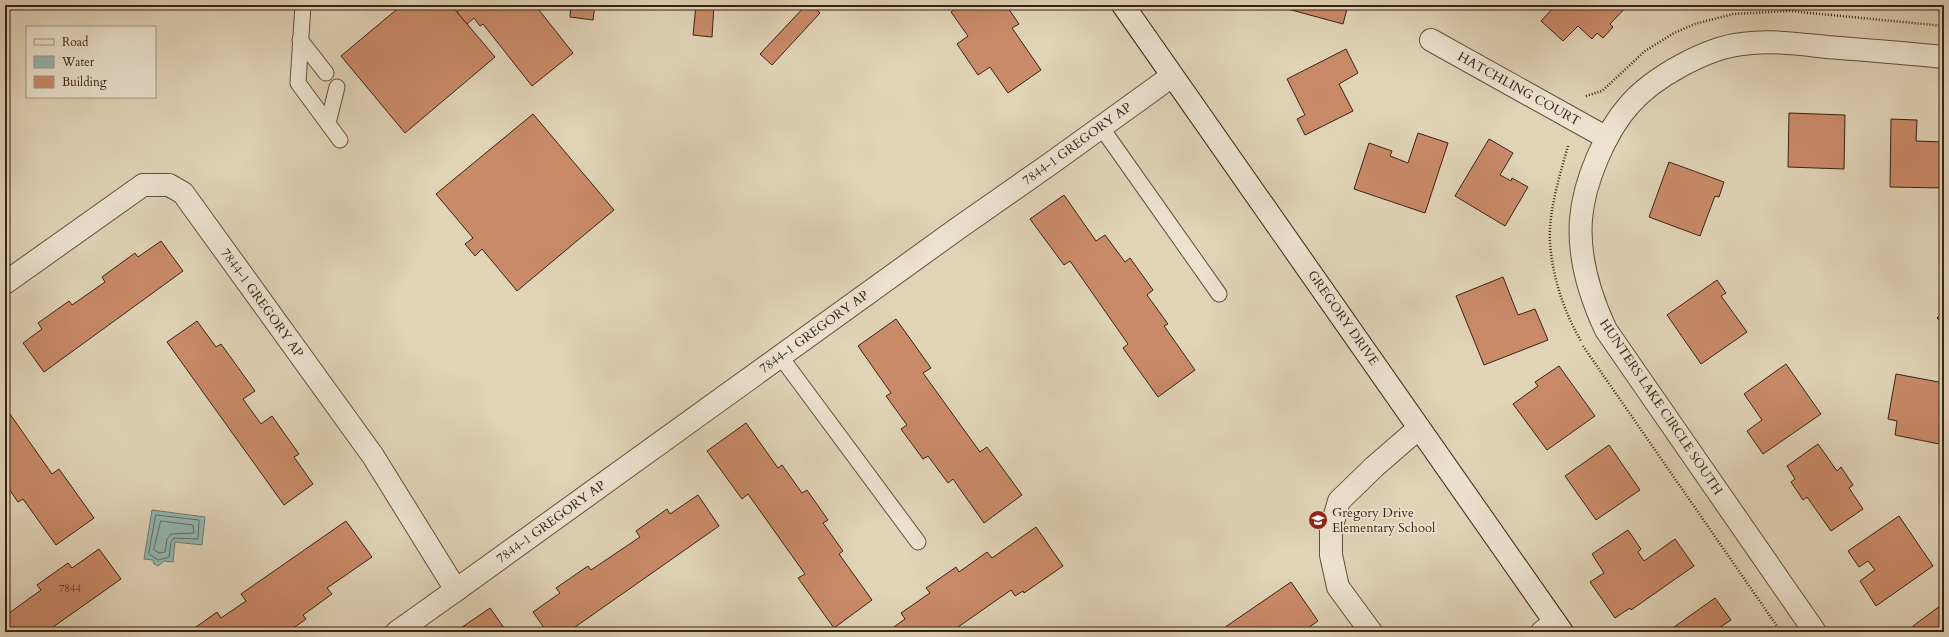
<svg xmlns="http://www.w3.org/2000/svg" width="1949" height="637" font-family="Cardo,serif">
	<rect width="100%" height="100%" fill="#e0d3b6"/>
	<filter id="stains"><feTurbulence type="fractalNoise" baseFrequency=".005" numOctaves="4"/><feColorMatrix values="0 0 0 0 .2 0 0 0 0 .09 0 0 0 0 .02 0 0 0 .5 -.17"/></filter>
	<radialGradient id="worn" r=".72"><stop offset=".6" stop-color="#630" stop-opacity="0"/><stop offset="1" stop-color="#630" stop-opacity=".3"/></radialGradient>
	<polygon fill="#94b7b1" stroke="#707c73" points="152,510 205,517 202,545 175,542 173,562 164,561 158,566 154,564 153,560 144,559"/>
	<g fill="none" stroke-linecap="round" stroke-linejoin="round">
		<g stroke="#666d64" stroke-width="1">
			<polygon points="156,515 199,520 198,539 174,538 171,542 169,557 158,560 149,554"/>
			<polygon points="161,521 193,525 194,533 171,534 167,539 165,552 159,553 154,550"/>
		</g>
	</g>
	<g fill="#c98a68" stroke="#392316">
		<polygon points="402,5 451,5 495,57 405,133 341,56"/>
		<polygon points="465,5 535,5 573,53 532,86 483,24 480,26 474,18 467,24 457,12"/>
		<polygon points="571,5 595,5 593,20 570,17"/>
		<polygon points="696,5 714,5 712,37 693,35"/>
		<polygon points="806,5 812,5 820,13 772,65 760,54"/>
		<polygon points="960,5 1006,5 1019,24 1012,28 1041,70 1008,93 990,67 978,75 957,44 968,36 951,12"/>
		<polygon points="1285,5 1348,5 1343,24 1284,8"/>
		<polygon points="1556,5 1628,5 1610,24 1613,27 1603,38 1597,33 1592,39 1578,26 1563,41 1541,21"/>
		<polygon points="1346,49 1358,73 1339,84 1353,111 1305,135 1297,119 1305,115 1287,79"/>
		<polygon points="1789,113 1845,115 1844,169 1788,167"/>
		<polygon points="533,114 614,210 517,291 482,249 475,256 465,244 473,238 436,194"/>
		<polygon points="1891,119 1917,120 1916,141 1944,142 1944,188 1890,187"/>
		<polygon points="1418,133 1448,143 1425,213 1354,189 1369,143 1392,151 1390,156 1408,163"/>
		<polygon points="1489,139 1513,153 1500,175 1511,181 1512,178 1528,187 1505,226 1455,196"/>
		<polygon points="1669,162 1724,182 1719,197 1715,196 1700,236 1649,217"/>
		<polygon points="1064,195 1096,241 1105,235 1125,262 1130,258 1153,290 1147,295 1168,324 1164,326 1195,370 1158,397 1123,348 1128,344 1070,261 1064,265 1030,219"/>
		<polygon points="161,241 183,271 44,372 23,343 42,329 38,323 69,301 72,305 105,282 102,277 135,253 138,257"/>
		<polygon points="1503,277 1518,315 1535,309 1548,340 1484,365 1456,296"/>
		<polygon points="1717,280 1726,293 1721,296 1747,332 1701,364 1667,315"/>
		<polygon points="1944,312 1944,325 1937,318"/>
		<polygon points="896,319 931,368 923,373 980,452 987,447 1022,495 984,523 953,479 948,483 928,456 923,459 901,429 907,425 886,396 891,393 858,346"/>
		<polygon points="197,321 216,347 221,344 255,391 243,399 261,424 272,416 299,454 294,457 313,484 284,505 167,342"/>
		<polygon points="1786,364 1821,414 1763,454 1747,431 1762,420 1744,394"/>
		<polygon points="1559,366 1595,416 1547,450 1513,404 1538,386 1535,382"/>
		<polygon points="1896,374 1944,383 1944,445 1895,435 1897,421 1888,419"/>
		<polygon points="5,407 52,474 59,469 94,518 56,545 23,499 18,502 5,483"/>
		<polygon points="746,423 778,468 782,465 802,493 807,490 828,520 823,523 843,551 839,554 872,600 834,628 798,578 805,574 748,494 742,499 707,451"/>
		<polygon points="1818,444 1837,471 1841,467 1853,485 1849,488 1863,509 1831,531 1807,497 1803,500 1791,482 1795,479 1787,466"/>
		<polygon points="1609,445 1640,490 1596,520 1565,476"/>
		<polygon points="698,495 719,526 568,632 547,632 533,612 560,593 556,588 588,566 591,570 640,537 636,531 667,509 670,514"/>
		<polygon points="1899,516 1933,566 1876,606 1860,581 1875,570 1868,561 1859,567 1848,551"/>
		<polygon points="346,521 372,557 327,588 332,594 303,615 306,619 288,632 189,632 217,612 221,618 246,601 241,594"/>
		<polygon points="1036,527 1063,566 1024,593 1023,591 1015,596 1011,590 951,632 887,632 905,619 901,613 930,593 926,588 956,567 959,572 987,552 992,558"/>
		<polygon points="1628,530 1641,549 1638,552 1644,561 1675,539 1694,566 1631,610 1630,608 1615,618 1590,582 1604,573 1592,554"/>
		<polygon points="99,549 121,579 46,632 5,632 5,616 41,590 37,585 68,563 72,568"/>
		<polygon points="1291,582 1318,621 1302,632 1218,632"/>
		<polygon points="1715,598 1731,620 1716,630 1717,632 1667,632"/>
		<polygon points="1944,603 1944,632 1918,632 1913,626"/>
		<polygon points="490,608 507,632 455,632"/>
	</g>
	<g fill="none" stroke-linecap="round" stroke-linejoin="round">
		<g stroke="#634f3e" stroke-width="17">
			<g id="lane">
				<polyline points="303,5 298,83 340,140"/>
				<polyline points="300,40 326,73"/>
				<polyline points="328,123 337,87"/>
				<polyline points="1101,127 1219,294"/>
				<polyline points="780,356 918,542"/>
			</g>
		</g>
		<g stroke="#634f3e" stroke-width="24">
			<g id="street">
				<polyline points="1431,40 1607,138"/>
				<polyline points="5,283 143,185 169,185 183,193 373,456 456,590 397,632"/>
				<polyline points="456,590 957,229 1050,164 1172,76"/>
				<polyline points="1371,632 1338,587 1331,555 1331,529 1339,501 1374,467 1419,428"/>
				<polyline points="1542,632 1555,622"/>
				<path d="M1815,632L1606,330C1590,296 1578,257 1581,219C1584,182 1605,132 1630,104C1654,77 1706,48 1742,44C1771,40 1799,44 1827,47C1866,50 1905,53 1944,57"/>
			</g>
		</g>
		<g stroke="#392316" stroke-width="24">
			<polyline id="secondary" points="1123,5 1562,632"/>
		</g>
		<g stroke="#392316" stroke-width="2.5" stroke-dasharray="1 2" stroke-linecap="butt">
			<polyline points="1586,96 1602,91 1645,51 1674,33 1695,24 1733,14 1790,11 1944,26"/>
			<path d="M1568,146C1560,174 1548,213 1550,242C1552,276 1564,312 1581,341"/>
			<polyline points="1583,346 1779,629"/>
		</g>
		<use href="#lane" stroke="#ebe2d0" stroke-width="15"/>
		<use href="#street" stroke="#ebe2d0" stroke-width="22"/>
		<use href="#secondary" stroke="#ebe2d0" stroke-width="22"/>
	</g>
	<defs>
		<g id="school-disc" transform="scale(1)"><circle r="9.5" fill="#8f2418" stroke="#ebe2d0"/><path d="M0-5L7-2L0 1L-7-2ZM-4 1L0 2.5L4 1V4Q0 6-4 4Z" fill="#fff"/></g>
	</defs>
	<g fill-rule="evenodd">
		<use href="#school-disc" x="1318" y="520"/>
	</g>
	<g text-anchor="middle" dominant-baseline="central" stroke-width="3.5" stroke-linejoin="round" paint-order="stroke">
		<g font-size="11" fill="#5d3d2a">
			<text x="70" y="588">7844</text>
		</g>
		<g font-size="13" fill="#392316" stroke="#ebe2d0">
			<text transform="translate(1519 89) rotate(29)">HATCHLING COURT</text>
			<text transform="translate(1077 144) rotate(-36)">7844-1 GREGORY AP</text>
			<text transform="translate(262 303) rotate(54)">7844-1 GREGORY AP</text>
			<text transform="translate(1343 318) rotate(55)">GREGORY DRIVE</text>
			<text transform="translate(814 332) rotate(-36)">7844-1 GREGORY AP</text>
			<text transform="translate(1661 407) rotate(56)">HUNTERS LAKE CIRCLE SOUTH</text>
			<text transform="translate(551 522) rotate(-36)">7844-1 GREGORY AP</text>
		</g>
		<g font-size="13" fill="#392316" stroke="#ebe2d0" text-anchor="start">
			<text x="1332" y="513">Gregory Drive<tspan x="1332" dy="15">Elementary School</tspan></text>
		</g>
	</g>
	<rect width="1949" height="637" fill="none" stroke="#e0d3b6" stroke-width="20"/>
	<rect x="6" y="6" width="1937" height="625" fill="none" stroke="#392316" stroke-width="2"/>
	<rect x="10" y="10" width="1929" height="617" fill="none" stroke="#392316"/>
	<rect x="26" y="26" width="130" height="72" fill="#ebe2d0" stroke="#a49686"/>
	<rect x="34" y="39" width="20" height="6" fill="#ebe2d0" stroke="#a49686"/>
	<text x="62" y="46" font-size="12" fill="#392316">Road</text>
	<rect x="34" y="56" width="20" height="12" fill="#94b7b1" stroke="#a49686"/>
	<text x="62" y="66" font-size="12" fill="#392316">Water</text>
	<rect x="34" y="76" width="20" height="12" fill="#c98a68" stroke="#a49686"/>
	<text x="62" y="86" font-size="12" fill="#392316">Building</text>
	<rect width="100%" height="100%" filter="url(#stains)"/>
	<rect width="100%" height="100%" fill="url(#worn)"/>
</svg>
